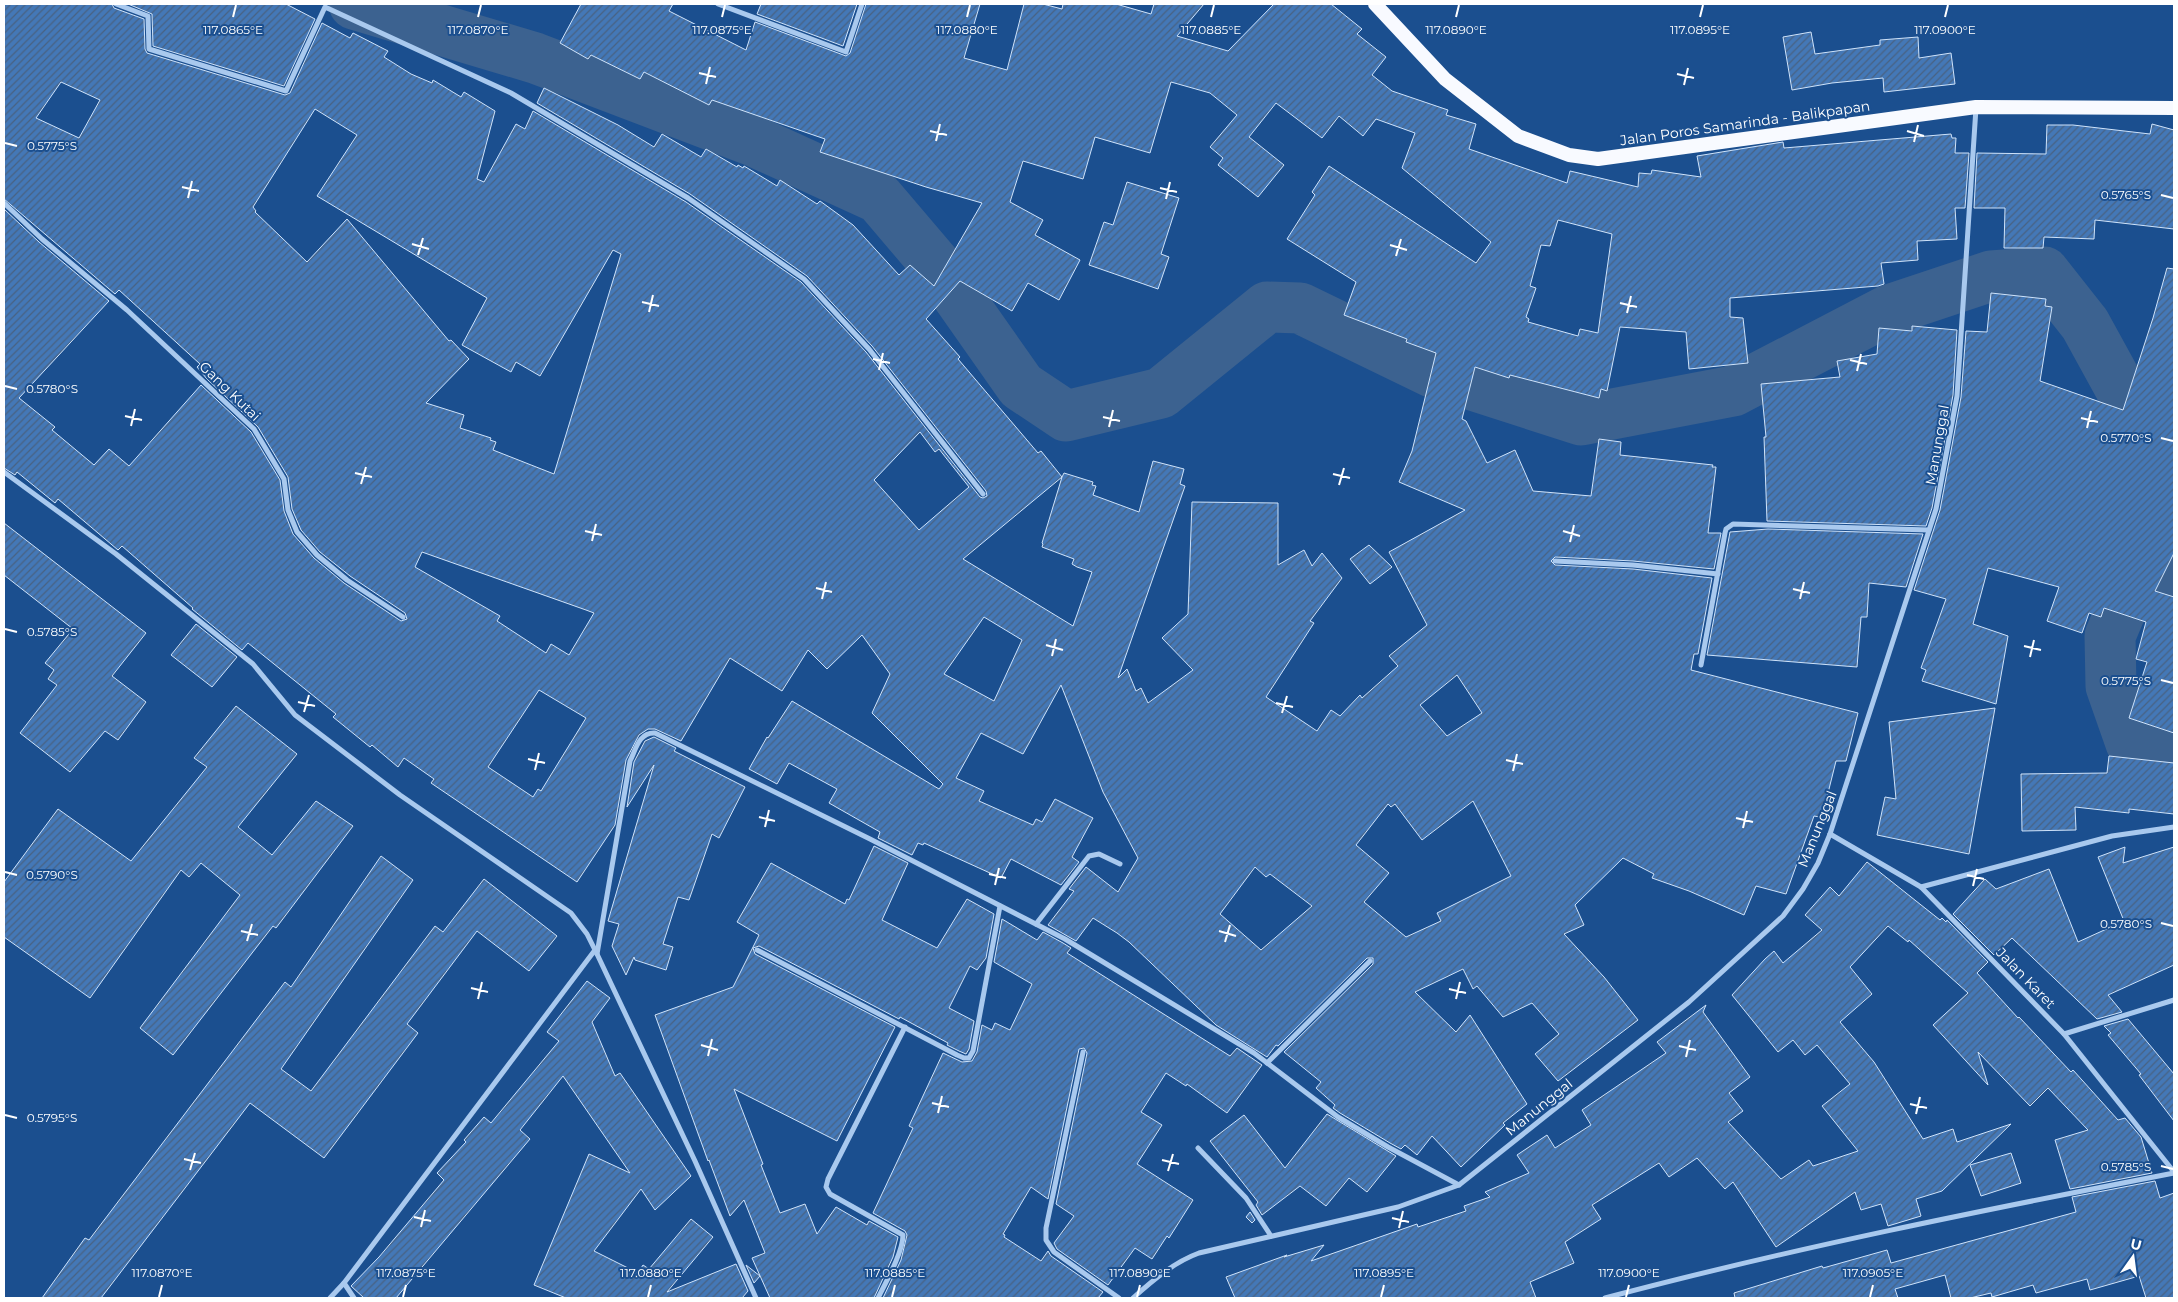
<svg xmlns="http://www.w3.org/2000/svg" width="2178" height="1302" font-family="Montserrat,sans-serif">
	<defs>
		<pattern id="building-hatch" width="6" height="6" patternUnits="userSpaceOnUse" patternTransform="scale(1.25)"><rect width="6" height="6" fill="#4478b7"/><path d="M-1 1l2-2M0 6l6-6M5 7l2-2" fill="none" stroke="#486282"/></pattern>
	</defs>
	<rect width="100%" height="100%" fill="#1b4f8f"/>
	<g fill="none" stroke-linecap="round" stroke-linejoin="round">
		<g stroke="#3c6290" stroke-width="51">
			<polyline points="354,4 535,58 756,142 879,198 936,265 1021,386 1066,416 1161,393 1267,307 1300,308 1432,372 1581,420 1733,391 1889,310 1991,276 2044,272 2085,324 2124,395 2174,420"/>
			<polyline points="2174,575 2128,593 2110,636 2111,686 2131,743 2174,760"/>
		</g>
	</g>
	<g fill="url(#building-hatch)" stroke="#cfe3fa" fill-rule="evenodd">
		<path d="M4,4H112L114,8L144,19L145,49L147,53L285,95L290,93L322,23L350,38L353,33L388,51L384,57L411,74L432,83L433,80L461,97L464,92L495,111L477,179L484,182L516,124L525,129L533,111L686,202L801,282L866,352L980,497L983,498L987,496L986,491L872,346L807,276L690,194L537,103L544,88L618,125L654,147L662,134L701,157L706,149L737,167L738,165L743,168L744,166L777,186L780,180L817,204L820,201L853,225L899,275L910,265L934,286L982,203L926,187L820,152L825,139L712,100L709,105L644,72L640,79L591,55L588,59L560,43L581,4H673L669,11L746,50L755,22L846,56L850,53L866,4H980L964,58L1007,70L1024,4H1043L1062,9L1063,4H1116L1151,14L1154,4H1204L1177,36L1228,51L1274,4H1331L1362,29L1357,34L1386,57L1372,75L1392,91L1448,110L1446,115L1476,124L1469,149L1567,183L1570,171L1638,187L1639,173L1651,174L1652,170L1701,177L1697,156L1783,142L1784,148L1951,134L1952,138H1956L1955,153H1969L1965,208H1955L1957,239L1917,241L1918,260L1881,263L1884,284L1878,286L1730,298V317L1743,318L1748,363L1689,369L1686,332L1620,327L1607,391L1601,389L1599,398L1510,375L1509,378L1475,367L1462,419L1466,421L1487,463L1515,450L1533,491L1591,496L1599,439L1621,442L1620,455L1713,465L1712,467H1716L1708,533H1721L1714,569L1633,561L1555,557L1551,561L1555,565L1633,569L1712,578L1698,654H1694L1691,670L1858,713L1846,761H1836L1823,813L1821,812L1820,817L1814,816L1786,894L1756,886L1744,915L1689,891L1652,878L1654,874L1623,858L1575,905L1584,925L1564,934L1604,977L1638,1020L1558,1081L1535,1054L1559,1034L1532,1003L1503,1017L1477,986L1473,989L1463,969L1415,992L1456,1032L1470,1015L1527,1104L1503,1123L1505,1125L1461,1167L1432,1136L1417,1155L1405,1145L1401,1149L1390,1143L1340,1113L1333,1108L1335,1105L1316,1088L1321,1082L1284,1052L1373,964V958H1367L1278,1046L1276,1045L1267,1057L1216,1025L1129,942L1117,933L1093,918L1076,941L1048,925L1074,891L1069,889L1086,867L1118,892L1138,858L1103,792L1061,685L1023,754L981,733L956,778L984,791L979,801L1033,825L1036,819L1042,822L1055,799L1093,818L1072,857L1079,862L1061,885L1011,859L1001,878L924,843L923,845L918,843L912,855L878,838L880,832L829,803L837,789L789,763L777,784L749,769L767,737L768,738L792,701L939,789L943,784L872,713L890,674L862,635L827,669L808,650L782,691L730,658L681,741L655,729H648L639,735L626,760L615,825L577,882L431,783L434,779L404,758L398,767L372,745L370,747L333,717L336,714L248,643L242,650L192,609L193,608L122,546L118,550L58,499L55,503L17,472L15,475L4,468V209L39,242L109,301L19,398L55,427L52,430L94,465L109,449L129,466L201,385L251,432L280,480L284,511L293,534L314,558L344,583L401,621L407,619L405,613L350,576L320,552L301,530L292,509L288,477L258,427L207,379L197,367L200,364L119,290L115,294L4,199ZM61,82L100,100L79,138L36,118ZM1171,82L1210,93L1237,115L1210,147L1223,158L1218,165L1258,197L1284,165L1249,137L1276,103L1322,138L1339,116L1363,136L1376,119L1415,133L1402,168L1491,242L1476,263L1329,166L1312,192L1315,195L1287,239L1356,282L1344,315L1407,339L1406,342L1436,353L1412,451L1399,482L1465,510L1389,552L1427,625L1389,656L1398,666L1362,698L1360,695L1340,716L1331,710L1317,731L1266,697L1314,623L1310,621L1342,578L1322,553L1312,566L1304,550L1278,565V503L1192,502L1188,614L1162,638L1193,670L1148,703L1141,688L1136,691L1127,669L1118,678L1185,486L1180,484L1184,469L1153,461L1139,512L1093,495L1096,486L1092,485L1093,482L1064,473L1062,477L1041,451L1038,453L958,359L960,357L926,319L960,281L1012,311L1028,283L1059,300L1080,260L1035,235L1043,220L1010,202L1023,161L1083,179L1095,137L1150,153ZM315,109L357,135L317,196L487,298L462,345L511,372L516,362L540,376L613,250L621,254L554,474L493,450L496,442L490,440L491,438L460,428L464,415L426,403L469,359L451,340L449,341L347,219L307,262L255,212L256,211L253,207ZM1558,220L1612,234L1598,333L1580,329L1578,336L1528,322L1529,319L1526,317L1536,288L1530,286L1541,245L1550,246ZM920,432L935,452L939,449L969,487L919,530L874,480ZM1062,477L1042,543L1043,544L1042,547L1074,559L1072,564L1077,567L1092,572L1073,626L963,559ZM422,552L586,610L594,613L569,655L551,644L546,653L497,621L500,616L415,567ZM984,617L1022,640L994,701L944,674ZM1457,675L1482,713L1447,736L1420,705ZM539,690L586,718L541,791L538,789L533,797L488,767ZM1473,801L1511,876L1437,913L1441,921L1406,937L1364,902L1389,873L1356,845L1388,804L1391,807L1395,804L1422,840ZM1255,867L1266,877L1270,874L1312,906L1261,950L1220,914Z"/>
		<polygon points="128,4 286,4 315,19 284,86 153,46 152,14"/>
		<polygon points="761,4 857,4 843,46 757,14"/>
		<polygon points="1811,32 1815,54 1880,45 1880,40 1918,37 1919,58 1951,53 1955,84 1884,92 1883,78 1832,83 1792,90 1783,37"/>
		<polygon points="2152,124 2174,130 2174,229 2095,220 2094,239 2044,237 2043,248 2004,248 2005,208 1974,208 1977,153 2046,154 2047,125 2073,125 2150,134"/>
		<polygon points="1127,182 1179,198 1161,254 1169,257 1158,289 1089,265 1104,222 1113,225"/>
		<polygon points="2167,268 2174,269 2174,553 2155,591 2174,597 2174,733 2129,718 2147,662 2136,659 2146,622 2104,608 2101,617 2089,613 2082,633 2047,621 2059,587 1988,568 1973,624 2008,636 1996,704 1922,681 1926,670 1921,668 1946,599 1914,590 1940,510 1961,397 1966,331 1987,332 1991,293 2046,299 2045,306 2052,307 2040,381 2123,410 2153,318"/>
		<polygon points="1912,326 1957,330 1953,395 1932,508 1926,526 1767,521 1764,437 1766,437 1761,384 1840,377 1837,361 1877,354 1879,328 1912,331"/>
		<polygon points="4,523 146,633 112,676 146,702 118,740 105,731 70,772 20,733 57,685 48,679 54,670 45,663 73,629 4,575"/>
		<polygon points="1768,529 1923,534 1906,587 1869,583 1867,617 1861,617 1857,667 1707,655 1730,532"/>
		<polygon points="1369,545 1392,567 1370,584 1350,559"/>
		<polygon points="196,624 237,657 212,687 171,655"/>
		<polygon points="236,706 297,754 238,827 272,855 316,801 353,826 276,928 273,926 173,1055 140,1028 240,895 201,863 189,877 181,870 90,998 4,937 4,882 58,809 131,861 207,767 194,758"/>
		<polygon points="1995,708 1969,854 1877,835 1885,797 1896,799 1889,722"/>
		<polygon points="654,737 676,748 674,751 745,787 719,838 712,834 689,900 678,897 663,944 673,947 666,970 635,960 634,957 626,975 612,946 619,924 608,921 654,765 627,807 634,762 645,741"/>
		<polygon points="2109,756 2174,763 2174,814 2129,809 2129,813 2075,807 2076,830 2022,831 2021,774 2107,773"/>
		<polygon points="874,846 908,863 882,920 937,948 967,899 994,914 986,958 977,970 970,966 949,1008 974,1021 969,1049 966,1054 959,1051 947,1045 948,1043 900,1017 899,1019 759,946 753,948 755,954 895,1027 837,1141 734,1089 763,1164 761,1165 780,1213 805,1204 817,1234 836,1207 867,1225 869,1221 898,1237 893,1257 874,1298 770,1298 752,1258 765,1253 744,1200 730,1216 709,1160 708,1161 655,1015 733,987 759,935 737,922 771,863 845,904 847,899 849,900"/>
		<polygon points="2125,847 2123,863 2174,847 2174,965 2108,995 2122,1012 2097,1019 2012,938 1994,955 1953,914 1985,879 1996,889 2049,869 2078,942 2124,921 2098,857"/>
		<polygon points="381,856 413,880 281,1069 311,1091 435,926 443,932 484,879 557,936 529,971 477,931 407,1024 418,1033 324,1158 250,1103 101,1298 42,1298 85,1238 89,1240 285,982 291,987"/>
		<polygon points="1867,862 1940,920 1942,918 1946,922 1947,920 1988,962 1977,973 2018,1018 2019,1017 2071,1072 2073,1070 2118,1120 2125,1118 2141,1137 2152,1173 2070,1189 2055,1140 2088,1130 2048,1088 2030,1106 1978,1052 1988,1085 1933,1025 1968,993 1909,940 1908,942 1888,926 1850,967 1872,994 1840,1022 1874,1062 1923,1139 1953,1129 1957,1142 2011,1124 1942,1191 1916,1199 1921,1216 1888,1226 1881,1204 1861,1210 1855,1192 1776,1247 1733,1182 1725,1189 1697,1158 1669,1177 1659,1163 1592,1205 1601,1219 1565,1242 1574,1263 1530,1282 1536,1298 1235,1298 1226,1277 1287,1255 1284,1257 1324,1245 1311,1261 1417,1224 1418,1227 1466,1211 1464,1206 1490,1197 1485,1192 1529,1173 1517,1155 1547,1135 1555,1148 1591,1125 1582,1110 1666,1053 1657,1042 1706,1005 1703,1012 1750,1077 1729,1093 1743,1111 1728,1122 1781,1179 1809,1160 1813,1166 1858,1151 1822,1106 1850,1084 1817,1045 1805,1055 1793,1040 1778,1052 1732,995 1765,959 1774,951 1783,963 1822,930 1805,915 1830,887 1839,896"/>
		<polygon points="1002,919 1037,940 1043,932 1063,943 1071,948 1067,953 1230,1056 1237,1048 1262,1065 1227,1113 1187,1084 1186,1086 1166,1073 1141,1112 1162,1125 1137,1164 1193,1200 1169,1238 1167,1236 1152,1259 1135,1248 1108,1285 1057,1249 1054,1243 1074,1216 1056,1204 1087,1053 1084,1048 1079,1049 1048,1199 1031,1187 1003,1234 1005,1235 1004,1237 1041,1261 1048,1251 1051,1256 1103,1292 1098,1298 883,1298 901,1260 907,1235 905,1231 873,1213 913,1128 909,1126 943,1053 962,1062 972,1061 977,1052 982,1025 992,1030 995,1023 1010,1030 1032,984 994,962"/>
		<polygon points="587,981 610,998 592,1022 615,1076 620,1073 691,1176 655,1210 641,1189 594,1251 638,1273 643,1265 649,1269 691,1219 713,1237 667,1292 736,1264 748,1291 742,1298 566,1298 534,1285 589,1154 630,1173 563,1076 520,1130 530,1139 396,1298 364,1298 351,1286 379,1257 444,1180 437,1173 466,1142 464,1140 484,1117 491,1123 559,1041 547,1032"/>
		<polygon points="2128,1019 2174,1074 2174,1121 2139,1075 2141,1074 2108,1035 2111,1033 2104,1026"/>
		<polygon points="1327,1114 1396,1156 1367,1192 1349,1178 1326,1206 1300,1186 1262,1215 1256,1205 1258,1202 1210,1141 1244,1115 1285,1168"/>
		<polygon points="2011,1153 2021,1183 1981,1196 1970,1165"/>
		<polygon points="2155,1181 2160,1198 2174,1193 2174,1298 2146,1298 2139,1276 2090,1290 2087,1279 2036,1293 2033,1285 1992,1297 1991,1293 1970,1298 1951,1298 1945,1275 1895,1289 1898,1298 1735,1298 1734,1293 1822,1266 1823,1268 1887,1250 1891,1263 2076,1212 2072,1197"/>
		<polygon points="1250,1212 1255,1220 1252,1223 1246,1217"/>
		<polygon points="746,1265 760,1276 754,1283"/>
	</g>
	<g fill="none" stroke-linecap="round" stroke-linejoin="round">
		<g stroke="#a9c9ee" stroke-width="5">
			<polyline points="116,4 148,16 149,49 286,91 325,7 511,93 688,198 804,279 869,349 983,494"/>
			<polyline points="718,4 846,52 862,4"/>
			<polyline points="4,203 42,239 127,310 254,429 284,479 288,510 297,532 317,555 347,580 403,617"/>
			<polyline points="4,472 116,554 253,664 295,715 400,795 571,913 587,934 597,954 695,1161 756,1298"/>
			<polyline points="1555,561 1633,565 1718,574"/>
			<polyline points="1701,665 1725,533 1726,529 1733,524 1929,530"/>
			<polyline points="1830,834 1921,887 2064,1034 2174,1172"/>
			<polyline points="1921,887 2112,836 2174,827"/>
			<polyline points="1036,924 1089,856 1099,854 1120,864"/>
			<polyline points="757,950 957,1055 964,1058 969,1058 973,1051 1000,906"/>
			<path d="M597,954L630,761C636,749 639,732 655,733L870,839L1065,939L1254,1053L1338,1117L1388,1147L1459,1185"/>
			<polyline points="2064,1034 2174,1000"/>
			<polyline points="1083,1052 1046,1228 1046,1240 1054,1252 1119,1298"/>
			<polyline points="1267,1063 1370,961"/>
			<polyline points="1198,1148 1246,1198 1271,1236"/>
			<polyline points="344,1283 354,1298"/>
			<polyline points="330,1298 344,1283 595,950"/>
			<path d="M878,1298C886,1282 903,1252 903,1235L830,1194L826,1187L828,1179L905,1027"/>
			<path d="M1133,1298C1152,1281 1174,1262 1199,1253L1398,1207L1459,1185L1689,1002L1783,916L1803,889L1818,863L1830,834L1936,509L1957,396L1976,108"/>
			<path d="M1605,1298C1793,1248 1984,1210 2174,1173"/>
		</g>
		<polyline stroke="#f8faff" stroke-width="14" points="1375,4 1445,79 1518,136 1569,155 1598,159 1976,107 2174,108"/>
	</g>
	<path fill="none" stroke="#fff" stroke-width="2" d="M233,17L236,5M478,17L481,5M722,17L725,5M967,17L970,5M1211,17L1214,5M1456,17L1459,5M1700,17L1703,5M1945,17L1948,5M699,73L716,77M1677,74L1694,78M706,84L710,67M1684,85L1688,68M930,131L947,135M1907,131L1924,136M936,141L940,124M1914,142L1918,125M5,143L17,146M182,187L199,191M1160,188L1177,192M2161,195L2173,198M188,198L192,181M1166,199L1170,182M412,244L429,249M1390,245L1407,250M418,255L423,238M1396,256L1401,239M642,302L659,306M1620,303L1637,307M649,312L653,295M1627,313L1631,296M873,359L890,363M1850,360L1867,364M879,370L883,353M1857,371L1861,354M5,386L17,389M125,416L142,420M1103,417L1120,421M2081,418L2098,422M131,426L135,409M1109,427L1113,410M2087,428L2091,411M2161,438L2173,441M355,473L372,477M1333,474L1350,478M361,484L366,467M1339,485L1344,468M585,531L602,535M1563,531L1580,536M592,541L596,524M1570,542L1574,525M816,588L832,592M1793,589L1810,593M822,599L826,582M1800,599L1804,582M5,629L17,632M1046,645L1063,650M2024,646L2041,650M1052,656L1056,639M2030,657L2034,640M2161,680L2173,683M298,702L315,706M1276,703L1293,707M304,712L309,695M1282,713L1287,696M528,759L545,763M1506,760L1523,764M535,770L539,753M1513,771L1517,754M759,817L775,821M1736,818L1753,822M765,827L769,810M1743,828L1747,811M5,872L17,875M989,874L1006,878M1967,875L1984,879M995,885L999,868M1973,886L1977,869M2161,923L2173,926M241,931L258,935M1219,931L1236,936M247,941L252,924M1225,942L1230,925M471,988L488,992M1449,989L1466,993M478,999L482,982M1456,999L1460,982M701,1045L718,1050M1679,1046L1696,1050M708,1056L712,1039M1686,1057L1690,1040M932,1103L949,1107M1910,1104L1927,1108M938,1113L942,1096M1916,1114L1920,1097M5,1115L17,1118M184,1159L201,1163M1162,1160L1179,1164M2161,1166L2173,1169M190,1170L195,1153M1168,1171L1173,1154M414,1217L431,1221M1392,1218L1409,1222M421,1227L425,1210M1399,1228L1403,1211M159,1297L162,1285M403,1297L406,1285M648,1297L651,1285M892,1297L895,1285M1137,1297L1140,1285M1381,1297L1384,1285M1626,1297L1629,1285M1870,1297L1873,1285"/>
	<g text-anchor="middle" dominant-baseline="central" stroke-width="4" stroke-linejoin="round" paint-order="stroke">
		<g font-size="14" fill="#fff" stroke="#1b4f8f">
			<text transform="translate(1745 123) rotate(-8)">Jalan Poros Samarinda - Balikpapan</text>
			<text transform="translate(230 391) rotate(44)">Gang Kutai</text>
			<text transform="translate(1937 445) rotate(-80)">Manunggal</text>
			<text transform="translate(1817 829) rotate(-68)">Manunggal</text>
			<text transform="translate(2026 978) rotate(46)">Jalan Karet</text>
			<text transform="translate(1539 1107) rotate(-39)">Manunggal</text>
		</g>
	</g>
	<g font-size="12" text-anchor="middle" fill="#fff" stroke="#1b4f8f" stroke-width="4" stroke-linejoin="round" paint-order="stroke">
		<text x="233" y="34">117.0865°E</text>
		<text x="478" y="34">117.0870°E</text>
		<text x="722" y="34">117.0875°E</text>
		<text x="967" y="34">117.0880°E</text>
		<text x="1211" y="34">117.0885°E</text>
		<text x="1456" y="34">117.0890°E</text>
		<text x="1700" y="34">117.0895°E</text>
		<text x="1945" y="34">117.0900°E</text>
		<text x="52" y="150">0.5775°S</text>
		<text x="2126" y="199">0.5765°S</text>
		<text x="52" y="393">0.5780°S</text>
		<text x="2126" y="442">0.5770°S</text>
		<text x="52" y="636">0.5785°S</text>
		<text x="2126" y="685">0.5775°S</text>
		<text x="52" y="879">0.5790°S</text>
		<text x="2126" y="928">0.5780°S</text>
		<text x="52" y="1122">0.5795°S</text>
		<text x="2126" y="1171">0.5785°S</text>
		<text x="162" y="1277">117.0870°E</text>
		<text x="406" y="1277">117.0875°E</text>
		<text x="651" y="1277">117.0880°E</text>
		<text x="895" y="1277">117.0885°E</text>
		<text x="1140" y="1277">117.0890°E</text>
		<text x="1384" y="1277">117.0895°E</text>
		<text x="1629" y="1277">117.0900°E</text>
		<text x="1873" y="1277">117.0905°E</text>
	</g>
	<rect width="2178" height="1302" fill="none" stroke="#ffffff" stroke-width="10"/>
	<g transform="translate(2133 1257) rotate(14)" stroke="#1b4f8f" stroke-width="4" paint-order="stroke">
	<path d="M0-4L9 19L0 12L-9 19Z" fill="#ffffff"/>
	<text y="-8" font-size="14" font-weight="bold" text-anchor="middle" fill="#ffffff">U</text>
	</g>
</svg>
